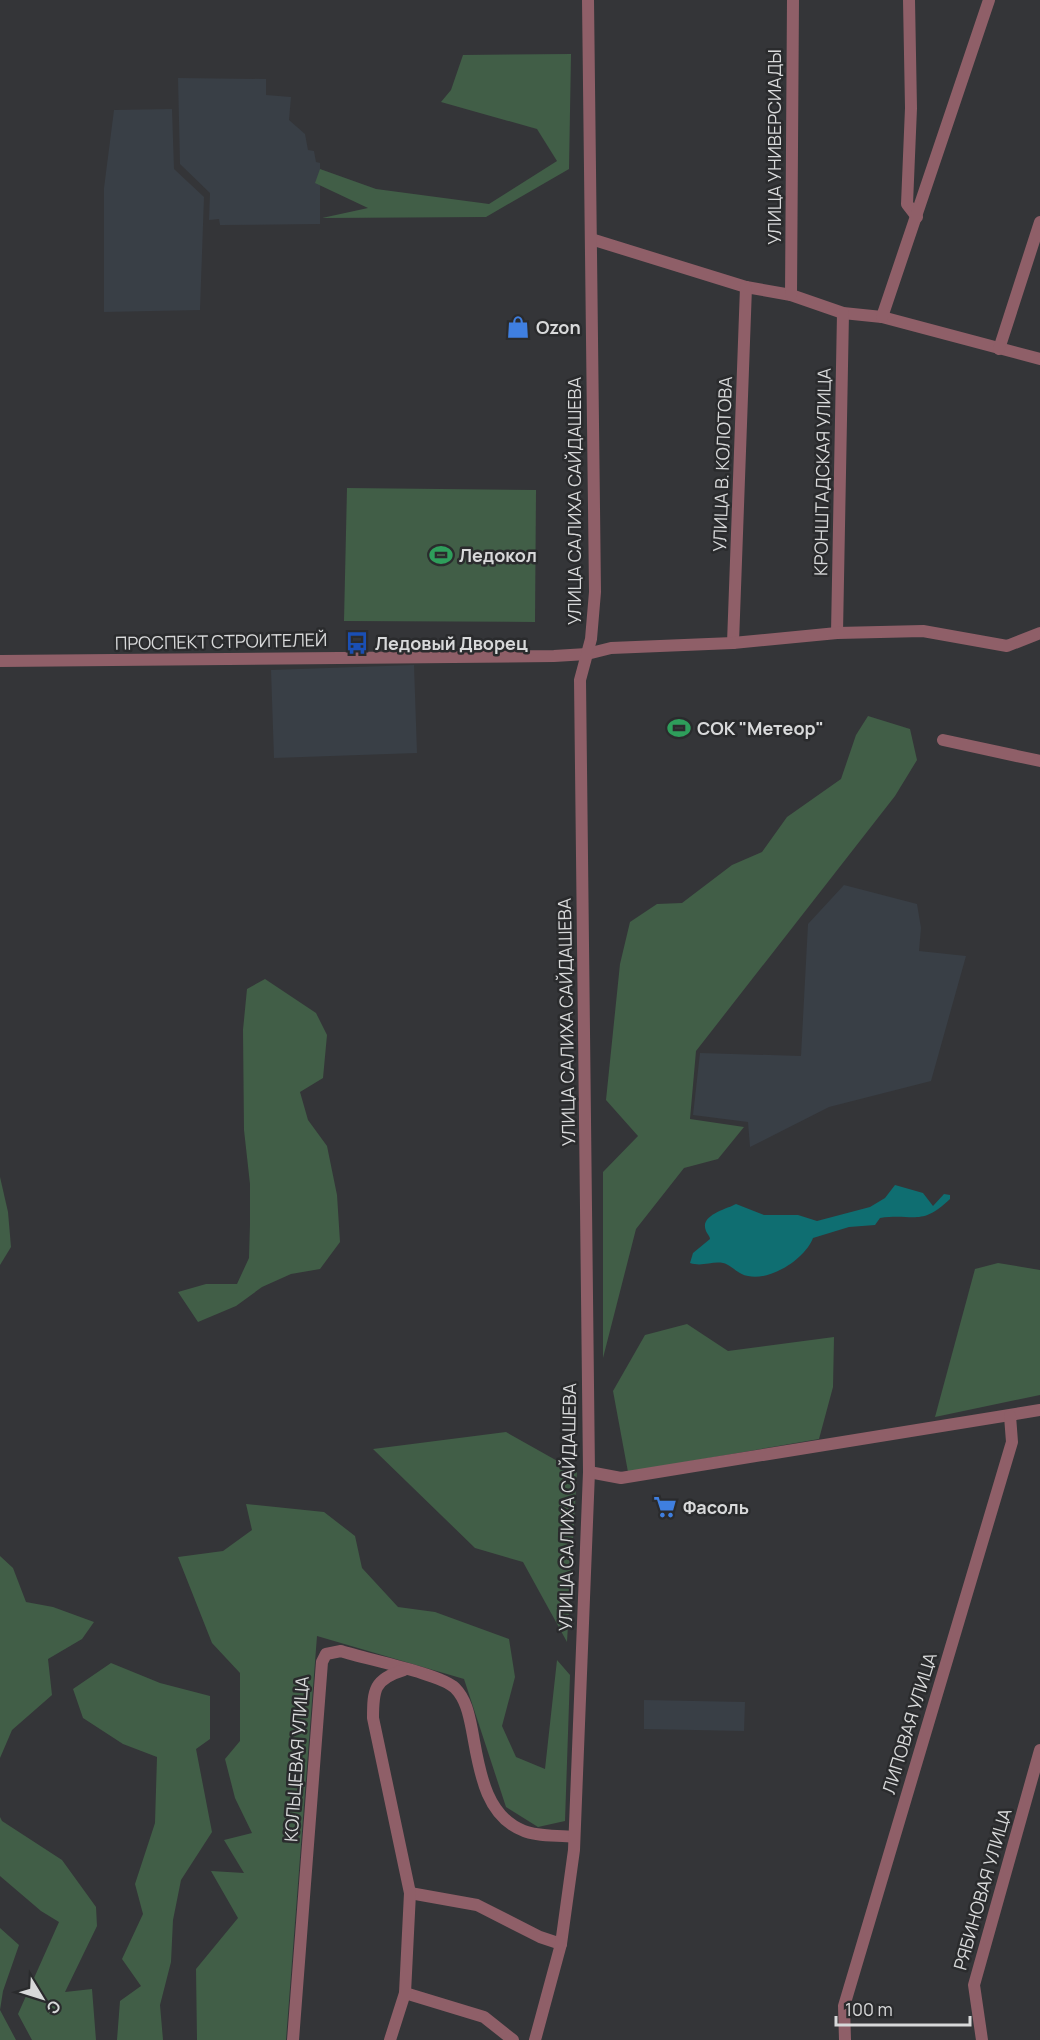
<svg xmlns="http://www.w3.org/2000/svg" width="1040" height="2040" font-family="Manrope,sans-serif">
	<rect width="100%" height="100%" fill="#343538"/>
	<g fill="#393f46">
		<polygon points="178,78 266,79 266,95 291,97 289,120 305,134 308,150 314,151 316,162 320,163 320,224 220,225 219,219 209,220 210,193 180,164"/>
		<polygon points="172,109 174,169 204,197 200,310 104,312 104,188 114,110"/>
		<polygon points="414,665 417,753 274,758 271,670"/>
		<polygon points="844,885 917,904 921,928 919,951 966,956 931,1081 829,1107 750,1147 748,1122 693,1115 700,1053 801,1056 808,924"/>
		<polygon points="644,1700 745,1702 744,1731 644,1729"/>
	</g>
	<g fill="#415e47">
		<polygon points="571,54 569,169 486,217 322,218 368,208 315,183 320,169 376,189 489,204 557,161 537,129 441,102 451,90 463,55"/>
		<polygon points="347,488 536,490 535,622 344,621"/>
		<polygon points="868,716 910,729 917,760 895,796 696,1051 690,1119 744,1127 718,1159 684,1168 636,1229 603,1358 603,1172 638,1136 606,1100 620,964 630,922 657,904 682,903 732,865 762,852 787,817 841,779 856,735"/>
		<polygon points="265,979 316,1013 327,1035 323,1078 300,1092 308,1120 327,1146 337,1195 340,1242 320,1269 291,1274 262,1287 236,1306 198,1322 178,1292 206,1284 237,1284 249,1258 250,1224 250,1184 244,1130 243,1030 247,989"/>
		<polygon points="0,1177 8,1212 11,1247 0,1265"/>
		<polygon points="998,1263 1040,1270 1040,1395 935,1417 975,1269"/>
		<polygon points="687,1324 728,1351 834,1337 833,1387 819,1439 628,1472 613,1391 645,1335"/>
		<polygon points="506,1432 577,1472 567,1642 523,1562 475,1548 373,1449"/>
		<polygon points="246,1504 324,1512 355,1536 362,1568 398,1607 435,1612 509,1639 515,1677 502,1726 516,1757 545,1769 557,1660 570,1675 565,1821 538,1827 506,1807 464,1679 317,1636 286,2040 197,2040 196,1969 238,1918 211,1871 244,1873 224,1840 252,1833 235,1798 225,1759 240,1741 240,1673 212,1643 178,1557 223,1551 252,1530"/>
		<polygon points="0,1556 13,1568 26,1602 53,1607 94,1622 82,1639 48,1659 52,1695 12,1730 0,1758"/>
		<polygon points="111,1663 160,1683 210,1696 210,1739 196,1749 212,1832 181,1880 173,1920 171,1962 160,2005 163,2040 117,2040 120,2001 141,1986 122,1959 143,1914 135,1884 155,1823 157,1757 123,1744 83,1718 73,1689"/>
		<polygon points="0,1817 2,1821 62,1860 96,1907 97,1926 65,1992 92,1989 96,2040 32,2040 18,2014 59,1922 41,1911 0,1876"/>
		<polygon points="0,1928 19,1945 3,1991 0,2010 16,2040 0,2040"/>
	</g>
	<path fill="#0f6e71" d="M895,1185L923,1193L933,1206L944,1194L950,1195V1199C921,1227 914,1213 880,1218L875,1225L849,1227L813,1238C805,1259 771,1281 748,1276C738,1275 732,1265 723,1263C712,1261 702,1267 690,1263L693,1253L710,1239C710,1236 707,1234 706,1231C699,1215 727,1209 736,1204L764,1215H798L817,1221L870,1207L885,1198Z"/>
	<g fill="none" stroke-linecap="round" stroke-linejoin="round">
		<g stroke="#8f5f68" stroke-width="12">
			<polyline points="909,0 911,108 907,204 917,217"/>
			<polyline points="591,239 746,287 791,295 843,313 882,317 1040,359"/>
			<polyline points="791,295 793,0"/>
			<polyline points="882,317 989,0"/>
			<polyline points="999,349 1040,222"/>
			<polyline points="837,633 843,313"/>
			<polyline points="733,643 746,287"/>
			<polyline points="0,661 554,656 587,654 611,648 733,643 837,633 923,631 1007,646 1040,633"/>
			<polyline points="943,740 1040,761"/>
			<polyline points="589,1472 621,1478 1040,1410"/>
			<polyline points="410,1893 477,1905 540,1937 561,1944"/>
			<polyline points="405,1993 484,2017 513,2040"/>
			<path d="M293,2040L322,1662L326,1654L341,1651C365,1659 441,1674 455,1688C466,1699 469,1715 472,1730C479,1767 484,1816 524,1831C538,1837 559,1835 574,1837"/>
			<path d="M390,2040L405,1993L410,1893L373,1718C373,1690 374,1679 404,1670"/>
			<polyline points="535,2040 561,1944 574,1850 589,1472 580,680 591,639 595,592 588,0"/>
			<polyline points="845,2040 844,2006 1012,1442 1010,1416"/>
			<polyline points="982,2040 974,1985 1040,1750"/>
		</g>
	</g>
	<defs>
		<g id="shop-bare" transform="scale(1.8)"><path d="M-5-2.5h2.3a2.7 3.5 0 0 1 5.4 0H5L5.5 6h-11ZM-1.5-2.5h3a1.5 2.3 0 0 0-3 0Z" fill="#3f7fe0" stroke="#2a2b2d" stroke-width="2.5" paint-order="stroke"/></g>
		<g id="stadium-bare" transform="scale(1.8)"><path d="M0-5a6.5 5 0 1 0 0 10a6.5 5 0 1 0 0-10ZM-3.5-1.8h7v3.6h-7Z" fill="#2e9e5b" stroke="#2a2b2d" stroke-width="2.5" paint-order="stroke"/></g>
		<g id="bus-bare" transform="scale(1.8)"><path d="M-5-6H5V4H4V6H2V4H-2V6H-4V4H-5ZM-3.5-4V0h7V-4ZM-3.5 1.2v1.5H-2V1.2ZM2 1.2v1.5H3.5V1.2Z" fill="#1a4fb4" stroke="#2a2b2d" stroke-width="2.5" paint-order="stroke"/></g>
		<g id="supermarket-bare" transform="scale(1.8)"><path d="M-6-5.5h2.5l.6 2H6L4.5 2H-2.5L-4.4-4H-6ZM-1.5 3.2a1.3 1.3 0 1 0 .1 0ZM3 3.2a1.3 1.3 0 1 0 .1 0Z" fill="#3f7fe0" stroke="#2a2b2d" stroke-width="2.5" paint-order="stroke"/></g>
	</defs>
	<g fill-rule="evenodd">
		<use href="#shop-bare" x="518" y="327"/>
		<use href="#stadium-bare" x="441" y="555"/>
		<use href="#bus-bare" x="357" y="643"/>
		<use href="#stadium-bare" x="679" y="728"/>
		<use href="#supermarket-bare" x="665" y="1507"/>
	</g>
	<g text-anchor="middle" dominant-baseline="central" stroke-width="5" stroke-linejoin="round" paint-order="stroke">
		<g font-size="18" fill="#d8d9da" stroke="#2a2b2d">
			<text transform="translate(774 147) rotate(-90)">УЛИЦА УНИВЕРСИАДЫ</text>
			<text transform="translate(722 464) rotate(-88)">УЛИЦА В. КОЛОТОВА</text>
			<text transform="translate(822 472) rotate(-89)">КРОНШТАДСКАЯ УЛИЦА</text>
			<text transform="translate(574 501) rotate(-90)">УЛИЦА САЛИХА САЙДАШЕВА</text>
			<text transform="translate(221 641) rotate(-1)">ПРОСПЕКТ СТРОИТЕЛЕЙ</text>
			<text transform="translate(566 1022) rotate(-91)">УЛИЦА САЛИХА САЙДАШЕВА</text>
			<text transform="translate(567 1507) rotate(-89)">УЛИЦА САЛИХА САЙДАШЕВА</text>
			<text transform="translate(909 1723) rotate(-73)">ЛИПОВАЯ УЛИЦА</text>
			<text transform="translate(296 1759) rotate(-86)">КОЛЬЦЕВАЯ УЛИЦА</text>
			<text transform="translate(982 1889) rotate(-74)">РЯБИНОВАЯ УЛИЦА</text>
		</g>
		<g font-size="18" font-weight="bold" fill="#d8d9da" stroke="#2a2b2d" text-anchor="start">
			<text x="536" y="327">Ozon</text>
			<text x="459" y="555">Ледокол</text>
			<text x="375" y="643">Ледовый Дворец</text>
			<text x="697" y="728">СОК "Метеор"</text>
			<text x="683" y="1507">Фасоль</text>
		</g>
	</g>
	<g transform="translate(42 1998) rotate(128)" stroke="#2a2b2d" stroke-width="4.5" paint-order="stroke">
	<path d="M0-4.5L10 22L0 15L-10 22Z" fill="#d8d9da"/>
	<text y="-9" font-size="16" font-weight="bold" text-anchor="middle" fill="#d8d9da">С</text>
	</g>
	<path d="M836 2016v9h134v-9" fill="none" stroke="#d8d9da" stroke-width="3"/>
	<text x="845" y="2016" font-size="18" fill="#d8d9da" stroke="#2a2b2d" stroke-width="4.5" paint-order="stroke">100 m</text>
</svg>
